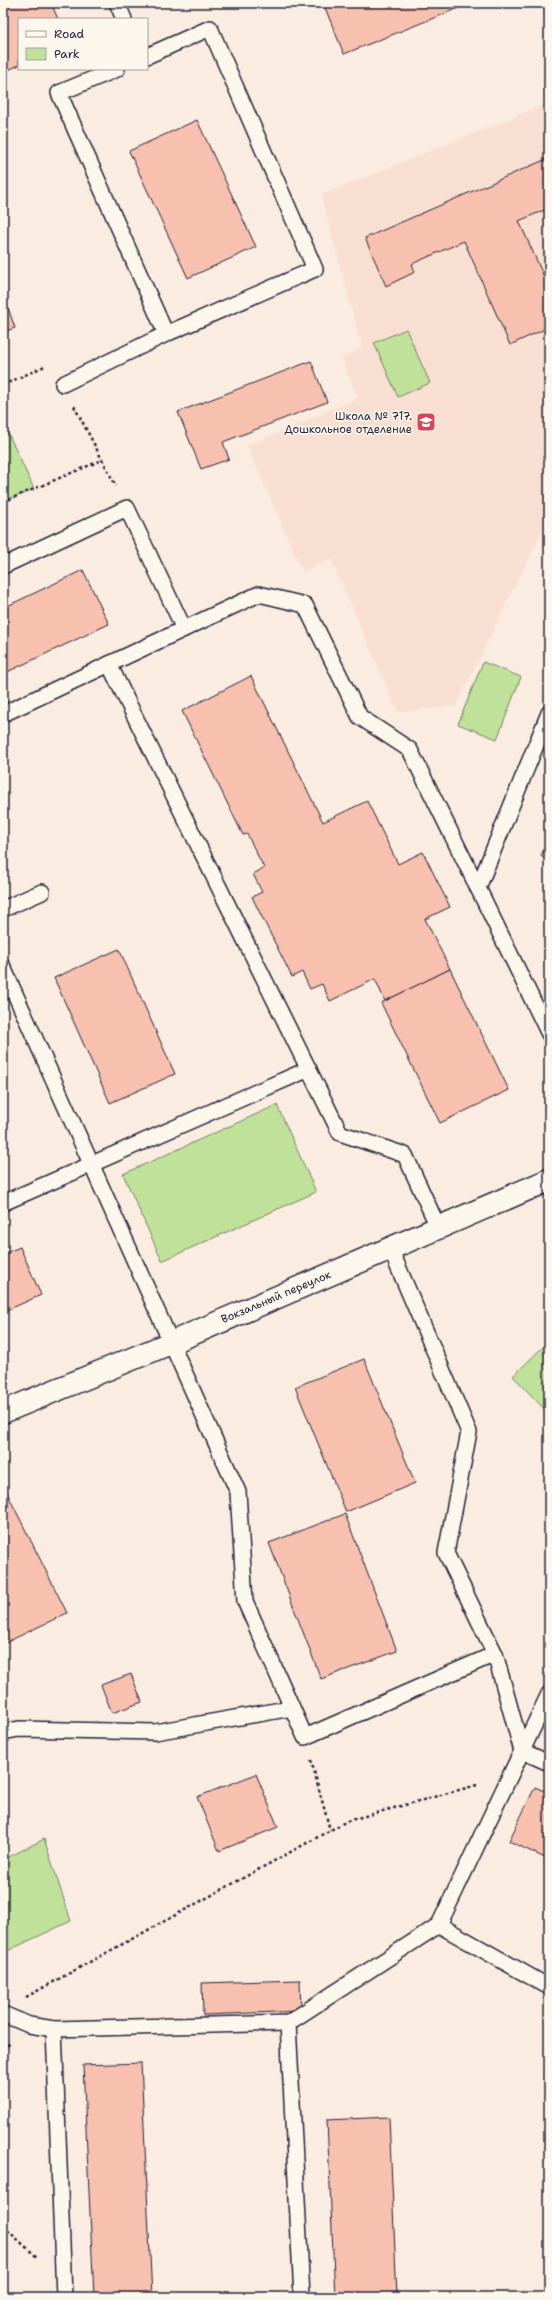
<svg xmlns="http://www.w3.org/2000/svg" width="552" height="2300" font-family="'Shantell Sans',sans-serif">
	<rect width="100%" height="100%" fill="#faece0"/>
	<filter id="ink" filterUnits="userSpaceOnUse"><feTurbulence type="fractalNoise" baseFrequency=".025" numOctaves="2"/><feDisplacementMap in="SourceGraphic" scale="8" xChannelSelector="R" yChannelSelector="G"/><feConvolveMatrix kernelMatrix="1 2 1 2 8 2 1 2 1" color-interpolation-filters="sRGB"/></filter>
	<g filter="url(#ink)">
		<polygon fill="#f9dfd1" points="549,103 549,517 456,706 398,712 331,559 303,572 247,446 358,398 341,358 362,348 321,195"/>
		<g fill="#c0e19a" stroke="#71826a">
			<polygon points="406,329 430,383 398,397 374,343"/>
			<polygon points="3,422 34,489 3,502"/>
			<polygon points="483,662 521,677 497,739 458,724"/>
			<polygon points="277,1105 316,1192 162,1261 123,1174"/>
			<polygon points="549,1341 549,1414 513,1376"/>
			<polygon points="44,1839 71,1921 3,1953 3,1860"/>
		</g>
		<g fill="#f8c0ae" stroke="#22223b">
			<polygon points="5,3 51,3 58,19 19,19 19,65 4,72 3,4"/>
			<polygon points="323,3 471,3 344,54"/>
			<polygon points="197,120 256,247 188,278 129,151"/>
			<polygon points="549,158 549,208 519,221 549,288 549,327 510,345 464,241 412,264 415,272 386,286 365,238"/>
			<polygon points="5,299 15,328 3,332 3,300"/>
			<polygon points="311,361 327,402 223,442 229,459 201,469 178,412"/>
			<polygon points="83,570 109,624 3,674 3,608"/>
			<polygon points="251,676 323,822 367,801 398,864 423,852 450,907 425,919 450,969 385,1001 375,979 330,1001 322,984 310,989 302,972 292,977 252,897 262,892 253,874 264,868 247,834 243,835 182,711"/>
			<polygon points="549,836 549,859 541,856"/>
			<polygon points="119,949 175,1074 110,1103 54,978"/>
			<polygon points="450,969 509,1090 440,1123 381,1003"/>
			<polygon points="20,1247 41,1295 3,1312 3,1254"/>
			<polygon points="364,1359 415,1483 346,1512 295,1387"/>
			<polygon points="5,1489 67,1613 3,1644 3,1491"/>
			<polygon points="345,1514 397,1651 321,1679 269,1543"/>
			<polygon points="131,1674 142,1702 112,1713 101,1685"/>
			<polygon points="256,1774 278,1827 219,1851 197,1797"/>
			<polygon points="535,1787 549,1793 549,1860 509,1841"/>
			<polygon points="300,1980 301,2011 203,2015 202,1983"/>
			<polygon points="141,2063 152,2297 94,2297 83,2065"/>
			<polygon points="389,2117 397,2297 335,2297 327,2120"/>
		</g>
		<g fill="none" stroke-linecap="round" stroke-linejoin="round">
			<g stroke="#22223b" stroke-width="18">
				<g id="service">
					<polyline points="117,3 124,19"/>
					<polyline points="117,69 59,93 166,334"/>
					<polyline points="63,384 166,334 315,269 210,28 147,56"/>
					<polyline points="3,566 127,508 184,629 3,714"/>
					<polyline points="184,629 259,594 305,605 360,717 410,750 478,888"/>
					<polyline points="109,664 340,1133 405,1155 438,1227"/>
					<polyline points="549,713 478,888 549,1034"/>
					<polyline points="3,909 42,892"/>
					<polyline points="3,967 238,1492 245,1601 305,1737 495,1654 446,1553 469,1432 390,1248"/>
					<polyline points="3,1203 309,1069"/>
					<polyline points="495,1654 522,1751 549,1763"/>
					<polyline points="549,1694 439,1925 549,1987"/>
					<polyline points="3,1732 19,1729 155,1732 292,1708"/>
					<polyline points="3,2014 29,2025 54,2029 288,2023 439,1925"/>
					<polyline points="288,2023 302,2297"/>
					<polyline points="54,2029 64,2297"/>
				</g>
			</g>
			<g stroke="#22223b" stroke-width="25">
				<polyline id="tertiary" points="3,1412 173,1342 549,1180"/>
			</g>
			<g stroke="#22223b" stroke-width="2.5" stroke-dasharray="3 3" stroke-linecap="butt">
				<polyline points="3,385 45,366"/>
				<polyline points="74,406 116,486"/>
				<polyline points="3,502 102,460"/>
				<polyline points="311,1760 330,1830"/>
				<polyline points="26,1997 347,1821 477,1785"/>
				<polyline points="3,2050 10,2043"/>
				<polyline points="3,2226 38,2258"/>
			</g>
			<use href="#service" stroke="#fbf7ec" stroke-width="15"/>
			<use href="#tertiary" stroke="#fbf7ec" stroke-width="22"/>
		</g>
	</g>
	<defs>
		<g id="school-square" transform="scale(1)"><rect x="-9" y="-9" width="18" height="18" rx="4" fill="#d1495b" stroke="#fbf7ec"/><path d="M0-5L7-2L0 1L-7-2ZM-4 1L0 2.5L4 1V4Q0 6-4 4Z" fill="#fff"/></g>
	</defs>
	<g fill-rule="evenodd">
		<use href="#school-square" x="426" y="422"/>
	</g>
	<g text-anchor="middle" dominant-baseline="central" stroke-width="3" stroke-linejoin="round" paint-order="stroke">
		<g font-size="11" fill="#22223b" stroke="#fbf7ec" text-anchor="end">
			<text x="412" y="416">Школа № 717.<tspan x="412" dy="13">Дошкольное отделение</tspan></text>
		</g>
		<g font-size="11" fill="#22223b" stroke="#fbf7ec">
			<text transform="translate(276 1297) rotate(-23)">Вокзальный переулок</text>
		</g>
	</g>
	<rect width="552" height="2300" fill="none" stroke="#fbf7ec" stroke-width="16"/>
	<rect x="8" y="8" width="536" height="2284" fill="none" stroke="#22223b" stroke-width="1.5" filter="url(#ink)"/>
	<rect x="18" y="18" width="130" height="52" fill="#fbf7ec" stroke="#a4a2a5"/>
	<rect x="26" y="31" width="20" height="6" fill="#fbf7ec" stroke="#a4a2a5"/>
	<text x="54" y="38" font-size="12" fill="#22223b">Road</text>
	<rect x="26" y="48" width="20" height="12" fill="#c0e19a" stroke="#a4a2a5"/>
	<text x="54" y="58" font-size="12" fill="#22223b">Park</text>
</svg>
